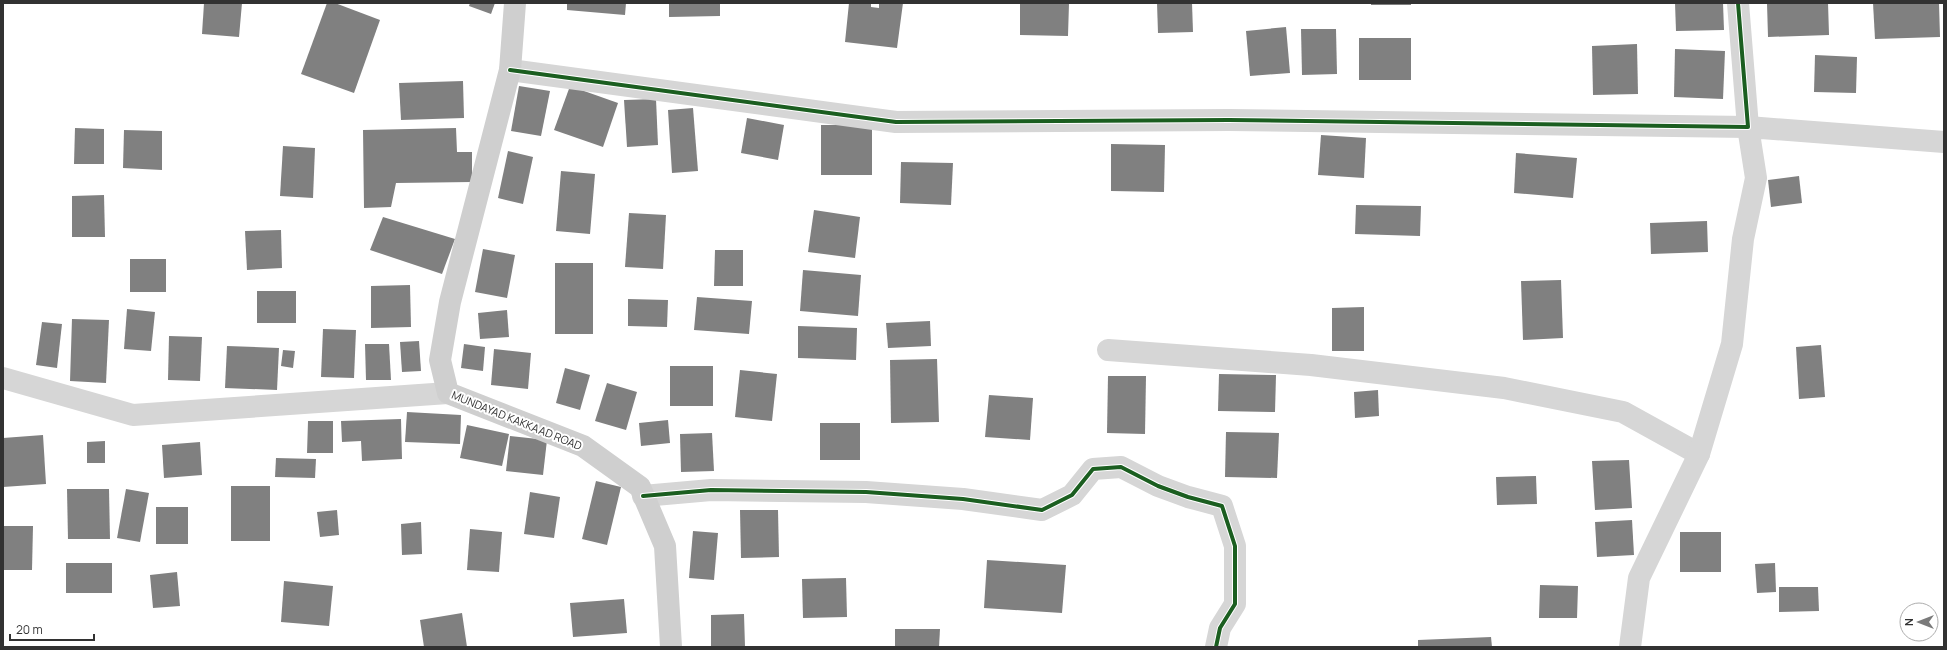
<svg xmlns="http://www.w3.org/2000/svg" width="1947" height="650" font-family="Manrope,sans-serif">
	<rect width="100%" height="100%" fill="#fff"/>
	<g fill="#808080">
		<polygon points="204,3 242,3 239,37 202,34"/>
		<polygon points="327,3 335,3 380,20 354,93 301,74"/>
		<polygon points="470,3 495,3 491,14 469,6"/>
		<polygon points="567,3 626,3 625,15 567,10"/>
		<polygon points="669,3 720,3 720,16 669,17"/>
		<polygon points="849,3 871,3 871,7 879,8 879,3 903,3 897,48 845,42"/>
		<polygon points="1020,3 1069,3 1068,36 1020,35"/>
		<polygon points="1157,3 1192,3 1193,32 1158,33"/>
		<rect x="1371" y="3" width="40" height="2"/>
		<polygon points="1675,3 1723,3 1724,30 1676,31"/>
		<polygon points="1767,3 1828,3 1829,35 1768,37"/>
		<polygon points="1873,3 1939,3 1940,37 1875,39"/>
		<polygon points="1286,27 1290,73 1250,76 1246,31"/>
		<polygon points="1301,29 1336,29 1337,74 1302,75"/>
		<rect x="1359" y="38" width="52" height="42"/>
		<polygon points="1637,44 1638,94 1593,95 1592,46"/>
		<polygon points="1675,49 1725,51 1723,99 1674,97"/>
		<polygon points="1815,55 1857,57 1856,93 1814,92"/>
		<polygon points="463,81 464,118 401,120 399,83"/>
		<polygon points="519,86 550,91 541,136 511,131"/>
		<polygon points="570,86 618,103 603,147 554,130"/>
		<polygon points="656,99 658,145 627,147 624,100"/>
		<polygon points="693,108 698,171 672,173 668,110"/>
		<polygon points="747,118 784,125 778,160 741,153"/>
		<rect x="821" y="125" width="51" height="50"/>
		<polygon points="75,128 104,129 104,164 74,164"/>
		<polygon points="456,128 457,152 472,152 472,182 396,183 391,207 364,208 363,130"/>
		<polygon points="124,130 162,131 162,170 123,168"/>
		<polygon points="1321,135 1366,138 1364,178 1318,175"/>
		<polygon points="1111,144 1165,145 1164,192 1111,191"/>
		<polygon points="283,146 315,148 313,198 280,196"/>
		<polygon points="508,151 533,157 523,204 498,198"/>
		<polygon points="1516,153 1577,158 1573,198 1514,193"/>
		<polygon points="901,162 953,163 951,205 900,203"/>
		<polygon points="561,171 595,174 590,234 556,231"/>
		<polygon points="1799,176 1802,203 1771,207 1768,180"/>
		<polygon points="104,195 105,237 72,237 72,196"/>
		<polygon points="1356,205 1421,206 1420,236 1355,234"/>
		<polygon points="814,210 860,217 855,258 808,252"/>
		<polygon points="629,213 666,215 663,269 625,267"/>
		<polygon points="383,217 455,239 442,274 370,250"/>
		<polygon points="1707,221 1708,252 1651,254 1650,223"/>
		<polygon points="281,230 282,268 247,270 245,231"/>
		<polygon points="483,249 515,255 507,298 475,292"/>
		<polygon points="715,250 743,250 743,286 714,286"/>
		<rect x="130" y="259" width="36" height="33"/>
		<rect x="555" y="263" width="38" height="71"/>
		<polygon points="803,270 861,275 858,316 800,311"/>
		<polygon points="1561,280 1563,338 1523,340 1521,281"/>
		<polygon points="410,285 411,327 371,328 371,286"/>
		<rect x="257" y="291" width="39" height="32"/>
		<polygon points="697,297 752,301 749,334 694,330"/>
		<polygon points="628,299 668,300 667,327 628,326"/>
		<polygon points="1364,307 1364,351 1332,351 1332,308"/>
		<polygon points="127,309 155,312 151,351 124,349"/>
		<polygon points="507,310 509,337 480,339 478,313"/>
		<polygon points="72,319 109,320 106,383 70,381"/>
		<polygon points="930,321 931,346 888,348 886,323"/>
		<polygon points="42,322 62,324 57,368 36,365"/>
		<polygon points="798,326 857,328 856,360 798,358"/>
		<polygon points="323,329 356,330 354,378 321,377"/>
		<polygon points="169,336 202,337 200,381 168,380"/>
		<polygon points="419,341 421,371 402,372 400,342"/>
		<polygon points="365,344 389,344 391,380 366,380"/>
		<polygon points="464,344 485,347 483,371 461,368"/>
		<polygon points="1821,345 1825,397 1799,399 1796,347"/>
		<polygon points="227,346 279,348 277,390 225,388"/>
		<polygon points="494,349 531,353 528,389 491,385"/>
		<polygon points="283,350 295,351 293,368 281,366"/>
		<polygon points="937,359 939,422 891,423 890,360"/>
		<rect x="670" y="366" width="43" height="40"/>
		<polygon points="565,368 590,375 580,410 556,403"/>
		<polygon points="740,370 777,374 772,421 735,417"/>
		<polygon points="1219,374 1276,375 1275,412 1218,411"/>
		<polygon points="1108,376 1146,376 1145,434 1107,433"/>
		<polygon points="607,383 637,392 626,430 595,421"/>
		<polygon points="1378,390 1379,416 1355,418 1354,392"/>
		<polygon points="989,395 1033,398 1030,440 985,437"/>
		<polygon points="407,412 461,415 460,444 405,442"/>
		<polygon points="401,419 402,459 362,461 361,441 342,442 341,421"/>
		<polygon points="668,420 670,443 641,446 639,423"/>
		<polygon points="308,421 333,421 333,453 307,453"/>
		<rect x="820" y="423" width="40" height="37"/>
		<polygon points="467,425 509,434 502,466 460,458"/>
		<polygon points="1226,432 1279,433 1277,478 1225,477"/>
		<polygon points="712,433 714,471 681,472 680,434"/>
		<polygon points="43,435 46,484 3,487 3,438"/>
		<polygon points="510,436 547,440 543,475 506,471"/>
		<polygon points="105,441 105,463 87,463 87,442"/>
		<polygon points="200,442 202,475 164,478 162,445"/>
		<polygon points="276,458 316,459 315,478 275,477"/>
		<polygon points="1629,460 1632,508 1595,510 1592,461"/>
		<polygon points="1536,476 1537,504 1497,505 1496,477"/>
		<polygon points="596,481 621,487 607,545 582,539"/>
		<rect x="231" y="486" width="39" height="55"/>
		<polygon points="67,489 109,489 110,539 68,539"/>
		<polygon points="126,489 149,493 140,542 117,538"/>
		<polygon points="530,492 560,497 554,538 524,534"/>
		<rect x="156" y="507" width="32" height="37"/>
		<polygon points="337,510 339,535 320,537 317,512"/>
		<polygon points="740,510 778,510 779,557 741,558"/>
		<polygon points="1632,520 1634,555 1597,557 1595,522"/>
		<polygon points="421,522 422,554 402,555 401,524"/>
		<polygon points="3,526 33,526 32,570 3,570"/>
		<polygon points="470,529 502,532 499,572 467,570"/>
		<polygon points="693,531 718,533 714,580 689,578"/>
		<rect x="1680" y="532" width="41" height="40"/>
		<polygon points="987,560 1066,565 1062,613 984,608"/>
		<rect x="66" y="563" width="46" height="30"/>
		<polygon points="1775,563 1776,592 1757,593 1755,564"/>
		<polygon points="177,572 180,606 153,608 150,575"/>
		<polygon points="846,578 847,617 803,618 802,579"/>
		<polygon points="284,581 333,586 329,626 281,622"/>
		<polygon points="1540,585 1578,586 1577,618 1539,618"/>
		<polygon points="1779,587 1818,587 1819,611 1779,612"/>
		<polygon points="624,599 627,633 573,637 570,603"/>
		<polygon points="462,613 467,647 424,647 420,620"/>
		<polygon points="744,614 745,647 711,647 711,615"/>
		<polygon points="895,629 940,629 939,647 895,647"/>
		<polygon points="1491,637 1492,647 1418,647 1418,640"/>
	</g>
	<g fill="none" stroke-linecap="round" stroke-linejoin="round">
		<g stroke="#d6d6d6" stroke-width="22">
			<polyline points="510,70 896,122 1229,120 1748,127 1738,3"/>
			<polyline points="1108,350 1311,365 1504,388 1623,412 1699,454"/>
			<polyline points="3,378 133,415 448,393"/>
			<polyline points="643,496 711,490 866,492 963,499 1042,510 1072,495 1093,469 1121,467 1158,486 1188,497 1222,506 1235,546 1235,604 1220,628 1216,647"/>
			<polyline points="1630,647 1639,578 1699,454 1732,344 1743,239 1756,178 1748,127 1944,142"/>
		</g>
		<polyline stroke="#cfcfcf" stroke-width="22" points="515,3 510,70 450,302 440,360 448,393 583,446 640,487 665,546 671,647"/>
		<g stroke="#fff" stroke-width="6">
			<g id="cycleway">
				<polyline points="510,70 896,122 1229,120 1748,127 1738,3"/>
				<polyline points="643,496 711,490 866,492 963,499 1042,510 1072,495 1093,469 1121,467 1158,486 1188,497 1222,506 1235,546 1235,604 1220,628 1216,647"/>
			</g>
		</g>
		<use href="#cycleway" stroke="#1b5e20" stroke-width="4"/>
	</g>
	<g text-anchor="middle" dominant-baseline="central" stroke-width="4" stroke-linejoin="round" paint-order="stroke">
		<g font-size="11" fill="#323232" stroke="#fff">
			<text transform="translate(517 420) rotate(22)">MUNDAYAD KAKKAAD ROAD</text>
		</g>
	</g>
	<rect width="1947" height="650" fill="none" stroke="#323232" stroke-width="8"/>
	<g transform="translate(1919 622) rotate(270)"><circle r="19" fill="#ffffff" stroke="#adadad"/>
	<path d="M0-3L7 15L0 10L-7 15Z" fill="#7a7a7a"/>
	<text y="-6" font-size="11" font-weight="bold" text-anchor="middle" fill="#323232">N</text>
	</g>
	<path d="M10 634v6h84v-6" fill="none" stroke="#323232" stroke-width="2"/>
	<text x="16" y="634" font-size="12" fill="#323232" stroke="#ffffff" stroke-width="3" paint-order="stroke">20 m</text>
</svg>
